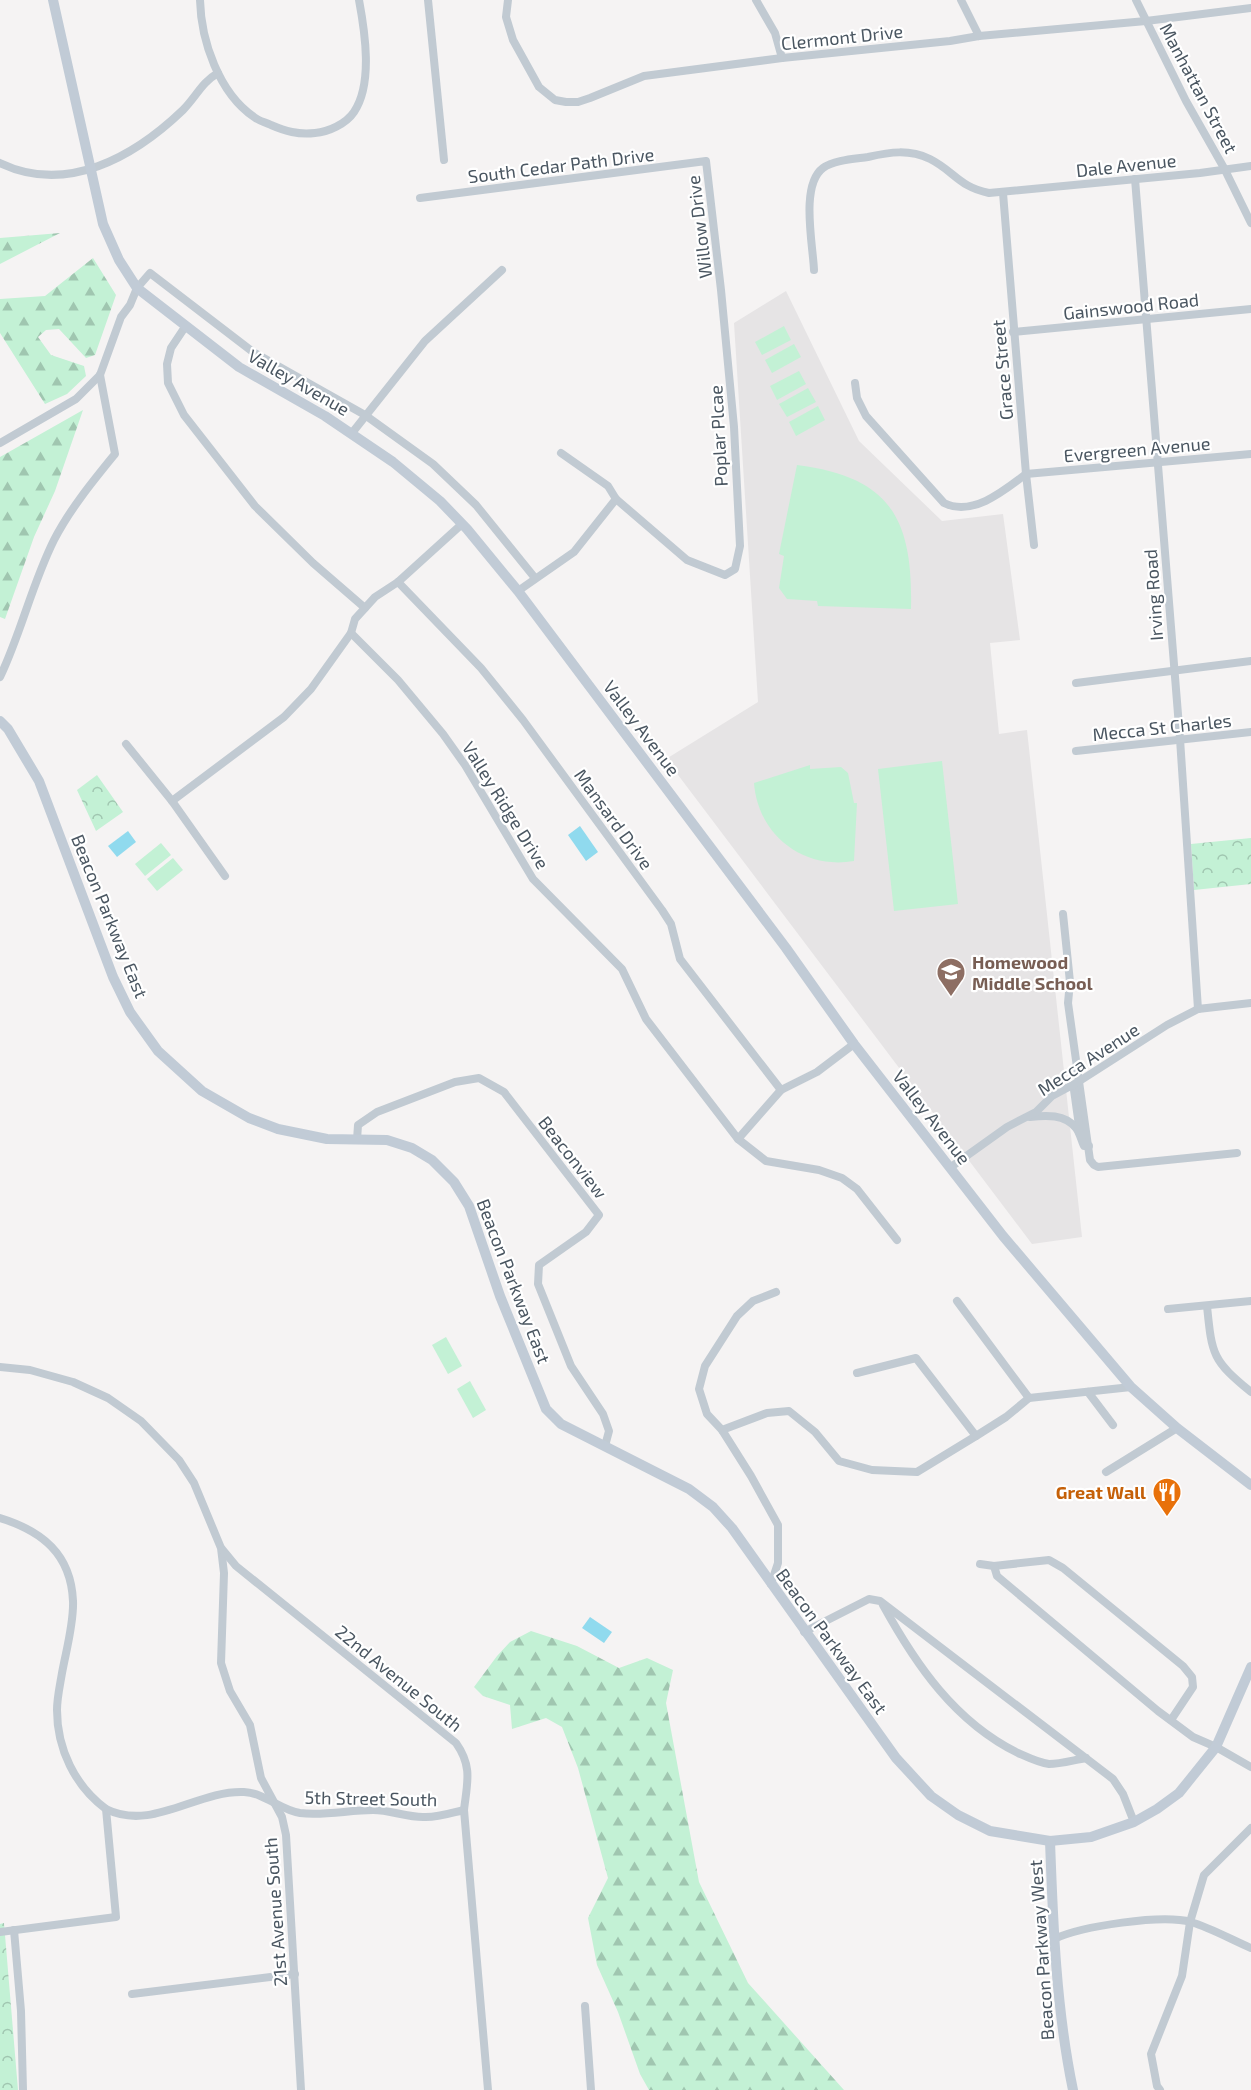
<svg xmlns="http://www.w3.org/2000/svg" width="1251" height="2090" font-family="'Exo 2',sans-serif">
	<defs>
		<pattern id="forest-firs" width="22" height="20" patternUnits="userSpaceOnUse" patternTransform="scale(1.5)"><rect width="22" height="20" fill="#c3f1d5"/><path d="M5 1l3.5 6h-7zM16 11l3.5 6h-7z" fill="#a0c6b0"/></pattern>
		<pattern id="park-crowns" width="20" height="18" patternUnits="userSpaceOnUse" patternTransform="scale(1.5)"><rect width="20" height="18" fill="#c3f1d5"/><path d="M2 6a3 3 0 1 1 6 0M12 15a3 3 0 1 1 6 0" fill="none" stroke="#a0c6b0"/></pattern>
	</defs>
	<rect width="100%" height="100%" fill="#f5f3f3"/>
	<polygon fill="#e6e4e5" points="786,291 859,441 942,521 1003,514 1020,640 990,643 999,734 1027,730 1082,1237 1032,1244 666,759 758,702 734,323"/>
	<g fill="#c3f1d5">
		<polygon points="784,326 791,340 762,355 755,342"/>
		<polygon points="794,344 801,357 772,373 765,360"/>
		<polygon points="799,371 806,384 777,400 770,386"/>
		<polygon points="808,388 816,402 787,417 779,404"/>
		<polygon points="818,406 825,420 796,436 789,422"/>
		<path d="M797,465C891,477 913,519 911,609L818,606L817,601L787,599L779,588L784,556L779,554Z"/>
		<polygon points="942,761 958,904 894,911 878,769"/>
		<path d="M810,765V769L841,767L848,773L854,803H857L854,861C803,870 758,835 754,783Z"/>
		<polygon points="161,843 171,855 145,876 135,864"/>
		<polygon points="173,858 183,870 157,891 147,879"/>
		<polygon points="446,1337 462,1366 448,1374 432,1345"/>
		<polygon points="470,1381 486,1410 473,1418 457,1389"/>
	</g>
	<g fill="url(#forest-firs)">
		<polygon points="60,233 0,264 0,238"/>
		<polygon points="93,258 116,295 95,355 86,358 59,329 46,330 38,337 51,355 84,366 86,376 67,394 45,404 0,333 0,299 45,296"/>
		<polygon points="83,410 55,491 34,537 5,619 0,617 0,457"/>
		<polygon points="531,1631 577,1646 619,1668 647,1658 673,1670 666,1703 699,1882 748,1983 844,2090 649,2090 640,2074 618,2012 597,1965 588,1918 608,1878 578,1768 562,1727 546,1718 512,1729 510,1705 483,1696 474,1687 497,1656 510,1642"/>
	</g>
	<g fill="url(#park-crowns)">
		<polygon points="97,775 123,812 96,831 77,790"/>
		<polygon points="1251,838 1251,884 1194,890 1191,844"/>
		<polygon points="4,1923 18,2090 0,2090 0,1924"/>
	</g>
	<g fill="#90daee">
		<polygon points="580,826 598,852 586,861 568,835"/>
		<polygon points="128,831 136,842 117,857 108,846"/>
		<polygon points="590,1617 612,1632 604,1643 582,1628"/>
	</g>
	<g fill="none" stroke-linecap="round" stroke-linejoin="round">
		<g stroke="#c1cad2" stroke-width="8">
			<path d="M200,0C201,41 219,93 254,117C259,121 265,122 271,125C285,131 298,135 315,133C328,132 346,124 354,112C373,84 365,32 359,0"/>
			<polyline points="428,0 444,160"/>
			<polyline points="508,0 506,17 513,40 539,87 555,100 566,102 578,102 590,98 644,76 782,58 950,41 979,36 1146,21 1251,8"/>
			<polyline points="756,0 775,33 782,58"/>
			<polyline points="961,0 979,36"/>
			<polyline points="1136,0 1186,101 1224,168 1251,223"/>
			<path d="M0,163C67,195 134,157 183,110C196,97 202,82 218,73"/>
			<polyline points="1135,179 1180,739 1198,1009"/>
			<polyline points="1003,193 1026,474 1034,545"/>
			<polyline points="420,198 706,161 721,290 734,427 740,546 735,569 725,575 687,560 616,499 608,486 561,453"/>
			<path d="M814,270C813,245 800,185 823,168C834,160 854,159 868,157C890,152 909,149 930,159C954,171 959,187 989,193L1200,173L1251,166"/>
			<polyline points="185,327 171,348 167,364 168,383 184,415 255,506 313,563 365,608"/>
			<polyline points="1013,332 1251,309"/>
			<path d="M855,383L857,398L866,416L944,503C972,517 1004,491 1026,474"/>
			<polyline points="352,433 425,341 502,270"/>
			<polyline points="0,443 76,399 100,375 121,317 130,305 137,288 150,273 253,352 365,415 433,464 476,505 535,578"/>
			<polyline points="1026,474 1251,454"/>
			<polyline points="398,582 481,668 523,720 662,910 671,924 680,959 781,1090"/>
			<polyline points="518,591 574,552 616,499"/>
			<polyline points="351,633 398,680 443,734 465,765 533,879 622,969 646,1019 738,1139 766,1161 819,1170 842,1178 857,1189 897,1240"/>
			<path d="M0,677C21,633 32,584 54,540C70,509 93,481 115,454L100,375"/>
			<polyline points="1076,683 1251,661"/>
			<polyline points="126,744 172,801 225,876"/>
			<polyline points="1076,751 1251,732"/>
			<polyline points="172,801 284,717 311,689 351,633 355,619 375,597 398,582 462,524"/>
			<polyline points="1063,914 1070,982 1068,1003 1090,1160 1094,1165 1098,1167 1237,1153"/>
			<polyline points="1078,1084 1074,1090 1080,1133"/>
			<path d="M1030,1117C1046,1115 1065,1114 1076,1128C1080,1133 1081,1140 1084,1146H1089"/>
			<polyline points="738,1139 781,1090 817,1072 854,1044"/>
			<polyline points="357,1140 358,1125 377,1112 455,1082 479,1078 504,1092 599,1215 586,1232 539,1265 538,1284 571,1366 603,1414 609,1431 605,1446"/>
			<polyline points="951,1167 1007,1127 1036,1112 1052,1096 1078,1082 1167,1025 1198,1009 1251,1003"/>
			<polyline points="957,1301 1029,1398"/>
			<path d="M1207,1306C1212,1355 1212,1360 1251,1392"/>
			<polyline points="1168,1309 1251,1301"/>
			<polyline points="0,1367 30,1370 73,1382 108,1398 141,1421 179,1460 194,1483 221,1548 224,1573 221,1663 230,1691 250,1725 261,1778 282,1817 286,1835 301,2090"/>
			<polyline points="1088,1392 1113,1425"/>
			<polyline points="722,1430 767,1413 789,1411 815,1432 839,1461 872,1470 917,1472 976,1436 916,1358 857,1373"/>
			<polyline points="976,1436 1006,1417 1029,1398 1131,1387"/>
			<polyline points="1106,1472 1177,1428"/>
			<path d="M0,1518C42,1531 71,1554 73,1601C74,1623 66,1651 62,1673C60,1685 57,1698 57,1710C57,1749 75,1786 106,1809L116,1917L0,1932"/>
			<path d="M222,1549L236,1566L456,1743C473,1767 467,1783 464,1810L488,2090"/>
			<polyline points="980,1564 994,1566 1049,1560 1063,1568 1183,1666 1192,1677 1193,1687 1171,1720"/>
			<polyline points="994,1566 997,1576 1158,1711 1193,1737 1216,1747 1251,1767"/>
			<polyline points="771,1584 778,1563 778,1525 751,1476 722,1430 707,1414 699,1389 705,1366 737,1316 753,1301 776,1292"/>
			<path d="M883,1605C916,1665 955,1722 1018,1753C1027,1757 1039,1763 1049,1764C1060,1764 1074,1760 1086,1758"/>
			<polyline points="804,1632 869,1599 880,1601 1113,1779 1123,1794 1134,1822"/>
			<path d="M106,1809C152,1832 197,1790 244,1792C265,1793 280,1810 300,1813C324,1816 349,1810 373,1810C390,1810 406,1817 423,1817C437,1818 451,1813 464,1810"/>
			<polyline points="14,1930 21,2011 23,2090"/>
			<path d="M1054,1939C1082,1926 1162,1914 1191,1922C1211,1928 1232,1940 1251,1948"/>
			<polyline points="132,1994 295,1974"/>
			<polyline points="585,2006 591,2090"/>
			<polyline points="1160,2090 1157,2086 1151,2054 1182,1976 1190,1922 1204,1875 1251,1828"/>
		</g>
		<g stroke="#c1cbd6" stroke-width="10">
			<polyline points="53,0 103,224 119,260 137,288 239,367 325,416 393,462 440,501 467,529 518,591 786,948 854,1044 1003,1236 1131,1387 1177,1428 1251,1485"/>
			<polyline points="0,721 8,729 39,781 113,977 130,1012 158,1051 202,1091 249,1118 278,1129 327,1139 387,1140 412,1148 432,1160 454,1182 469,1206 500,1296 546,1409 561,1424 689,1489 713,1507 732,1528 896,1758 931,1796 958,1815 990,1831 1050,1841 1091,1837 1134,1822 1157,1809 1179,1793 1216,1747 1251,1667"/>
			<path d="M1050,1841C1053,1924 1056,2008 1073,2090"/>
		</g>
	</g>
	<defs>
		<g id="school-pin" transform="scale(1.5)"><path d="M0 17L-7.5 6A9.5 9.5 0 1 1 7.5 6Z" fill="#8d6e63" stroke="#fff"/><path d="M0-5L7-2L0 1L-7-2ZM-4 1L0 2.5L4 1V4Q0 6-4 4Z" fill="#fff"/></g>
		<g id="restaurant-pin" transform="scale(1.5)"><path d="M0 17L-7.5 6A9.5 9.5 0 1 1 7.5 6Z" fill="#e8710a" stroke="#fff"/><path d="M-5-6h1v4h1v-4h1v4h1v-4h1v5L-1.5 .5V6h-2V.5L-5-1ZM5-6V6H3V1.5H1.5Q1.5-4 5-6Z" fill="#fff"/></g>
	</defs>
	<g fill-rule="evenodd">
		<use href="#school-pin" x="951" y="972"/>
		<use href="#restaurant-pin" x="1167" y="1492"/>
	</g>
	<g text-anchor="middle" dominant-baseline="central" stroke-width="4.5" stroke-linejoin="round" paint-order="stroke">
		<g font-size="18" fill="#4a5661" stroke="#fff">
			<text transform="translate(842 37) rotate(-6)">Clermont Drive</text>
			<text transform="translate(1199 88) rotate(62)">Manhattan Street</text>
			<text transform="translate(561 165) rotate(-7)">South Cedar Path Drive</text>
			<text transform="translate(1126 165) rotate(-6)">Dale Avenue</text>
			<text transform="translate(699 227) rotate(-97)">Willow Drive</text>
			<text transform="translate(1131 306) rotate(-6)">Gainswood Road</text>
			<text transform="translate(1002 370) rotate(-95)">Grace Street</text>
			<text transform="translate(299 382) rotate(30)">Valley Avenue</text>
			<text transform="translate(718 436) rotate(-93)">Poplar Plcae</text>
			<text transform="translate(1137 449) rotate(-5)">Evergreen Avenue</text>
			<text transform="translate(1153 595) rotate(-94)">Irving Road</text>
			<text transform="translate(1162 727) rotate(-6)">Mecca St Charles</text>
			<text transform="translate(642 728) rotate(53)">Valley Avenue</text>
			<text transform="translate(506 805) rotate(58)">Valley Ridge Drive</text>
			<text transform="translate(614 819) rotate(54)">Mansard Drive</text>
			<text transform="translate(110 916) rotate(68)">Beacon Parkway East</text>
			<text transform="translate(1088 1059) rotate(-33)">Mecca Avenue</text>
			<text transform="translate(932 1117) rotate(52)">Valley Avenue</text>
			<text transform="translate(573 1157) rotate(52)">Beaconview</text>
			<text transform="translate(514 1281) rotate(69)">Beacon Parkway East</text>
			<text transform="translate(832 1641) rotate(54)">Beacon Parkway East</text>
			<text transform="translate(399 1678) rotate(39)">22nd Avenue South</text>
			<text transform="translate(371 1798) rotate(1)">5th Street South</text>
			<text transform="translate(275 1912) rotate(-94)">21st Avenue South</text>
			<text transform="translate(1041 1950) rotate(-94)">Beacon Parkway West</text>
		</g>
		<g font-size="18" font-weight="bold" fill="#785e54" stroke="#fff" text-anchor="start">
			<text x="972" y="962">Homewood<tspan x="972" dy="21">Middle School</tspan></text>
		</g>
		<g font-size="18" font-weight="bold" fill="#c56008" stroke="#fff" text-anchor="end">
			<text x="1146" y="1492">Great Wall</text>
		</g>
	</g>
</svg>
